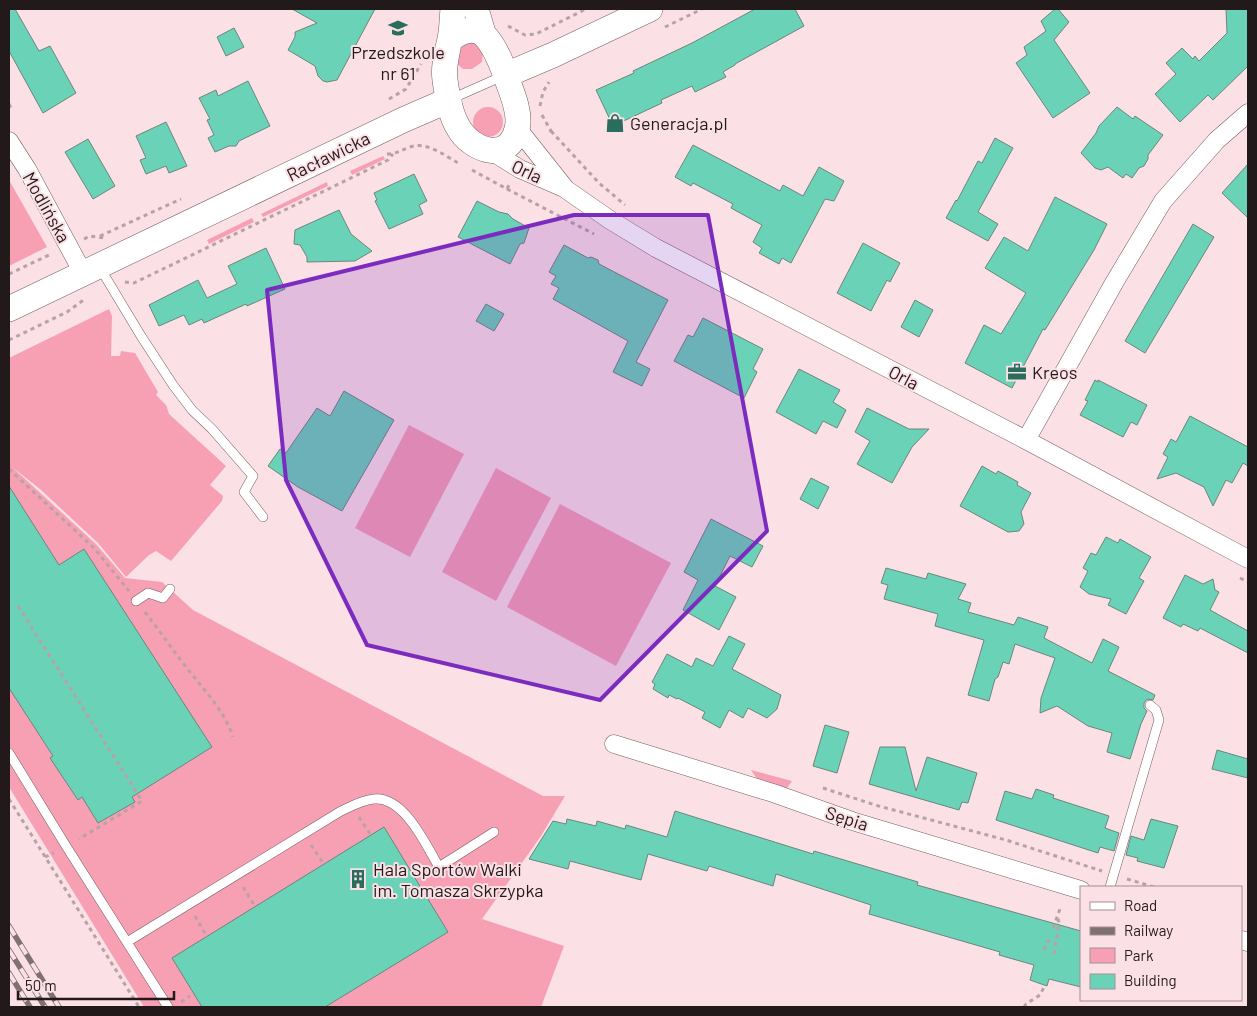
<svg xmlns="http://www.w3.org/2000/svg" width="1257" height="1016" font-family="Barlow,sans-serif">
	<rect width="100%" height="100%" fill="#fbe0e5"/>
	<g fill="#f7a0b3">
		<polygon points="473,40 483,51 482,62 472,69 463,69 456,63 454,50"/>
		<circle cx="488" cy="122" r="15"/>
		<polygon points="383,156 385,159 352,175 350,171"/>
		<polygon points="9,180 47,247 9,266"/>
		<polygon points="327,182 328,186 263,217 261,214"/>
		<polygon points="252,218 254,222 209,244 207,240"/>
		<polygon points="109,309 112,316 111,356 120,356 121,351 135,353 158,392 156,395 166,405 169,414 226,466 210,485 223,496 222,501 171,561 156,551 149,555 126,577 98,543 40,489 12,467 96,544 125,578 162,582 193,610 543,796 565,796 541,836 482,919 564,946 541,1007 144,1007 9,787 9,358"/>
		<polygon points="409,425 464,454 410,557 355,528"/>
		<polygon points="496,468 551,498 496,601 442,572"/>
		<polygon points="560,504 671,563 616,666 507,607"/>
		<polygon points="751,770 792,781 787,788 757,779"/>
	</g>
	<g fill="#6ad3b7" stroke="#6c857d">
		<polygon points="9,9 15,9 39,51 50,46 76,93 43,113 9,51"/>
		<polygon points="292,9 375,9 337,80 327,82 323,81 318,76 315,66 288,50 295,37 295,32 317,23"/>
		<polygon points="755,9 795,9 804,26 735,64 735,65 723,72 726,77 695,92 692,86 661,100 662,103 613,126 596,90 634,73 633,71 692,43"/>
		<polygon points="1055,9 1058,9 1069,22 1054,40 1090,93 1053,118 1016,63 1027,55 1024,47 1046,31 1041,21"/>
		<polygon points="1226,9 1248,9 1248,66 1213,100 1208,95 1180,122 1155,94 1176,74 1166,63 1182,48 1193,59 1195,56 1199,61 1227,33"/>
		<polygon points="234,28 244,47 226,56 217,37"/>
		<polygon points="248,81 270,126 239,141 236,146 229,146 215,152 208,138 214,135 207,120 210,119 199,98 216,90 218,96"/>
		<polygon points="1117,107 1133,119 1135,116 1163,135 1148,155 1148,159 1144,166 1139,168 1132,178 1126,174 1123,178 1108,167 1101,170 1095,168 1081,153 1096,133 1099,126"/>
		<polygon points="166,122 187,166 169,173 166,166 146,174 140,160 146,158 136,136"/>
		<polygon points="995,138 1013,148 978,212 998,224 988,241 946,218 956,200 957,201 978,161 982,163"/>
		<polygon points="88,139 115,186 93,199 65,152"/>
		<polygon points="693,145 780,191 783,185 803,196 819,167 844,181 834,201 825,199 791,263 782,258 779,264 759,253 762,248 753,242 762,225 731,208 733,204 693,183 691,186 675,177"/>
		<polygon points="1248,164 1248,218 1222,193"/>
		<polygon points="414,174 427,201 419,205 423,214 389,229 375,201 377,200 374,193"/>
		<polygon points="1055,197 1107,224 1094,250 1045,330 1043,329 1012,388 965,363 984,325 1001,334 1026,293 985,268 1004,237 1028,251"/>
		<polygon points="477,201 499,212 508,214 513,219 529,228 524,243 520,244 510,264 458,237"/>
		<polygon points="339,210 351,234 372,251 355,261 307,262 307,257 300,245 294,244 295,230"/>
		<polygon points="1193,224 1214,237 1145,353 1125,341"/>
		<polygon points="863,243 900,263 890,282 887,280 871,311 837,293"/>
		<polygon points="564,245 588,258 591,257 598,260 599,264 668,300 636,362 650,369 642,386 613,372 628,341 553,299 559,288 551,284 556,276 549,272"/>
		<polygon points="266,248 285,289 247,306 246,304 204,323 202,319 189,325 184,315 159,326 149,305 198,280 207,298 237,284 228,266"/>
		<polygon points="915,300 933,310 919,337 901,327"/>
		<polygon points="486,304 504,314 494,331 476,321"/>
		<polygon points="703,318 763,349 753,369 757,372 744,398 674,361 688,335 693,337"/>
		<polygon points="799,369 840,390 833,402 846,410 837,428 823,421 816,434 776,412"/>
		<polygon points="1095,380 1098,382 1098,380 1147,405 1137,425 1131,422 1123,437 1080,415 1088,401 1085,400"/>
		<polygon points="344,391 394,420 342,511 298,487 268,466 280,449 286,453 317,408 330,416"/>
		<polygon points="867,408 909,429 929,429 912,447 892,483 857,464 870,441 855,432"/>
		<polygon points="1190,416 1248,447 1248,466 1243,463 1232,483 1226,480 1213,506 1204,487 1176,473 1157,479 1168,457 1163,454 1171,439 1176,442"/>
		<polygon points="982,466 996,474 998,471 1018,482 1017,485 1031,493 1021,512 1024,524 1019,531 1008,532 960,506"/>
		<polygon points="811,478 829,487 818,509 800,499"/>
		<polygon points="9,486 59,565 84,549 212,747 132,797 135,802 98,823 82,797 78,800 50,758 53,756 9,688"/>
		<polygon points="711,519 763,546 752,567 730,556 715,586 736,597 719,630 683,610 698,580 684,572"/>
		<polygon points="1106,537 1118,543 1120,539 1151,557 1139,578 1144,581 1126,614 1108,605 1111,599 1089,594 1080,587 1088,571 1083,568 1091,553 1096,555"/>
		<polygon points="886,568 926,579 928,573 966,584 958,599 971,603 968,612 1014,625 1018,617 1048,627 1044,638 1092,663 1103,639 1119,647 1108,671 1155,695 1153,700 1147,699 1144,703 1144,708 1147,711 1141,724 1130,759 1107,752 1112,733 1088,726 1057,706 1040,713 1041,698 1055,658 1015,644 1009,664 1003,662 998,677 995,679 989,701 968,695 984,640 935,626 938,614 884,599 888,585 881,583"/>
		<polygon points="1185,575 1203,584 1213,579 1215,590 1219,592 1210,610 1248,631 1248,653 1200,628 1198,631 1183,624 1181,627 1163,618"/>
		<polygon points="729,636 745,644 732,669 781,695 777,709 767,718 748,708 743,718 729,710 720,728 702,718 705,712 678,698 677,699 669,695 668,698 653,689 655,684 652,682 667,654 692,667 696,658 713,666"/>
		<polygon points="825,725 849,732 837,773 813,766"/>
		<polygon points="880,747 905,747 916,791 927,757 977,773 968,803 962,802 959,810 869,784"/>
		<polygon points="1217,750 1248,759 1248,778 1212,769"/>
		<polygon points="1036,789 1054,795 1053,798 1109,816 1105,828 1119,833 1114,851 1100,847 1098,853 996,820 1005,791 1032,799"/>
		<polygon points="675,811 813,854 814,851 918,882 917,885 1081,931 1081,987 1049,979 1047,986 1030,980 1034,965 999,955 1000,952 869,914 871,905 776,874 773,886 709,866 707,871 648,854 641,880 570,861 568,869 529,859 553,821 566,824 567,819 596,826 597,821 625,829 626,825 667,837"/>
		<polygon points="1151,819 1178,826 1164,868 1137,861 1138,858 1126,855 1131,836 1144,840"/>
		<polygon points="384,827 448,932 325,1007 202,1007 172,958"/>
	</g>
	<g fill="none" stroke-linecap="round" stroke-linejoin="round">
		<g stroke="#745d61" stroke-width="10">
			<g id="lane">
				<polyline points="451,99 503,76"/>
				<polyline points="100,268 141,336 173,385 192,410 212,429 253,476 244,492 263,517"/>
				<polyline points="136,601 148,593 163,598 170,589"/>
				<polyline points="9,753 66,846 168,1007"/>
				<polyline points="1110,887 1159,720 1156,710 1150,705"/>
				<path d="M127,942L341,811C352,806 362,800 374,799C404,796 426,845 439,867L494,832"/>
			</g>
		</g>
		<g stroke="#745d61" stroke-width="19">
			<g id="street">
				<polyline points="518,129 564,187"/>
				<polyline points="9,141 27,169 83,273"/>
				<polyline points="491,151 520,169 564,188 610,220 656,248 1026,440 1248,559"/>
				<polyline points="1026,440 1114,283 1163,201 1217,140 1248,113"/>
				<polyline points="614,744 773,793 852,821 1081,890"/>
				<polyline points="1241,940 1248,942"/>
			</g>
		</g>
		<g stroke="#745d61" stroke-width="26">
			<g id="secondary">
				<polyline points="476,9 483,33"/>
				<path d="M450,40C460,31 476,25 486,37C497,50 503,67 508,82C513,95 521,115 517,129C509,164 471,151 458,127C450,114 447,95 445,80C443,66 447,53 450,39C452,29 452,19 453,9"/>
				<polyline points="506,75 553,55 650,9"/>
				<polyline points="9,309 403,120 449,100"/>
			</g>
		</g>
		<g stroke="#b8a2a6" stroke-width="3" stroke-dasharray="4 4" stroke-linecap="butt">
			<polyline points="508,26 525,35 536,34 586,9"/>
			<polyline points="665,27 702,9"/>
			<polyline points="389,99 406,89 421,64"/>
			<polyline points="9,104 11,108"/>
			<polyline points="540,106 543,92 549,82"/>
			<polyline points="542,115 551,131 548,135"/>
			<polyline points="551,131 599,183 625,205"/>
			<path d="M387,154C396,154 402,150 410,147C426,141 444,155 458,163"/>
			<polyline points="472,170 507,189 509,185"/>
			<polyline points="507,189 594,234"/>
			<polyline points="100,236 181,199"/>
			<polyline points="84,239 90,236 104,238"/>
			<polyline points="9,274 51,254"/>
			<polyline points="125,282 134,283 388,160 393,154"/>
			<polyline points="9,340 67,312 85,299"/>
			<polyline points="9,469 94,548 129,591"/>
			<polyline points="1240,578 1248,582"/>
			<polyline points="18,606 142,801 79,839"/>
			<path d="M145,612C159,630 172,649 186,667C204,690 224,710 233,737"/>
			<polyline points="823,788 875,805 1006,840 1102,871"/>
			<polyline points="9,799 139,1007"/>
			<polyline points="359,817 370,834"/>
			<polyline points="311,845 323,863"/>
			<polyline points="45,857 54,853"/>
			<polyline points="1127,879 1154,887"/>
			<polyline points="243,887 254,905"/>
			<polyline points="195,916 206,935"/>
			<polyline points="1053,928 1060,909"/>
			<polyline points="1043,949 1045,948 1048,941 1055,942"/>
			<polyline points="1054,954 1059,923 1058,918"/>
			<polyline points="181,1002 190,996"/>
			<polyline points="1024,1007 1026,1004 1040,995 1045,985"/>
		</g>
		<use href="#lane" stroke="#fff" stroke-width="9"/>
		<use href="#street" stroke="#fff" stroke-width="18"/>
		<use href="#secondary" stroke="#fff" stroke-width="25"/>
		<g stroke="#817073" stroke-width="5.5">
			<g id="rail">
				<polyline points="9,926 59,1007"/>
				<polyline points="9,950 45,1007"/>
				<polyline points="9,973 30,1007"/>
			</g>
		</g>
		<use href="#rail" stroke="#fbe0e5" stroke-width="4" stroke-dasharray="11" stroke-linecap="butt"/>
	</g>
	<path fill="#7b2cbf" fill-opacity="0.2" stroke="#7b2cbf" stroke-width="4" stroke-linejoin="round" d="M574,215H708L767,531L600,700L367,645L286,480L267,290Z"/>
	<defs>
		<g id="school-bare" transform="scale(1.5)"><path d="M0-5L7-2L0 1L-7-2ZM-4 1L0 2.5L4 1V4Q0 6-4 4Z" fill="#2b6d5d" stroke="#fbe0e5" stroke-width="2.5" paint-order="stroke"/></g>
		<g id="shop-bare" transform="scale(1.5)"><path d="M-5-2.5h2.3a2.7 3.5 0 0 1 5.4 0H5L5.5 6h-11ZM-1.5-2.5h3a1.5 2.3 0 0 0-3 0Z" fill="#2b6d5d" stroke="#fbe0e5" stroke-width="2.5" paint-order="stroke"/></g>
		<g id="office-bare" transform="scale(1.5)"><path d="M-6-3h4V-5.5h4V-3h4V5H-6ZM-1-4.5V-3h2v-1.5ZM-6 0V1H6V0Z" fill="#2b6d5d" stroke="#fbe0e5" stroke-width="2.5" paint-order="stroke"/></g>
		<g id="building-bare" transform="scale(1.5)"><path d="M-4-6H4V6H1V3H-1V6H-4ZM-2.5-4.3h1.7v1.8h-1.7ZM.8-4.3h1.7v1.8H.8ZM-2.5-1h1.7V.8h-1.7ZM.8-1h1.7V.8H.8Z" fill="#2b6d5d" stroke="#fbe0e5" stroke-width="2.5" paint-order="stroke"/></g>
	</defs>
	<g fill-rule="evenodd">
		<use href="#school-bare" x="398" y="28"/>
		<use href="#shop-bare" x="615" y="123"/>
		<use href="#office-bare" x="1017" y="372"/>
		<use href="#building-bare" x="358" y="879"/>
	</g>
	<g text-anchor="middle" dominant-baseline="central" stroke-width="4" stroke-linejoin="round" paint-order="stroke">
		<g font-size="18" fill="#22191b" stroke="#fbe0e5" text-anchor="start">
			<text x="398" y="52" text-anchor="middle">Przedszkole<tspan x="398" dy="21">nr 61</tspan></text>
			<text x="630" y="123">Generacja.pl</text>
			<text x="1032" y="372">Kreos</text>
			<text x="373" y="869">Hala Sportów Walki<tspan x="373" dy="21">im. Tomasza Skrzypka</tspan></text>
		</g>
		<g font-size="18" fill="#22191b" stroke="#fbe0e5">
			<text transform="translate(328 156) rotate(-26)">Racławicka</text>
			<text transform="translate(527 171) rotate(25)">Orla</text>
			<text transform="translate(47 207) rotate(61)">Modlińska</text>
			<text transform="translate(904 377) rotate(28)">Orla</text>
			<text transform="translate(847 818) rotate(18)">Sępia</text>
		</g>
	</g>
	<rect width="1257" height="1016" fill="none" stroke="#22191b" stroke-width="20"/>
	<rect x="1080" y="886" width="162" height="115" fill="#fbe0e5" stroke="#a49094"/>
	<rect x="1090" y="902" width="25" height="8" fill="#ffffff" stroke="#a49094"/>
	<text x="1124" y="911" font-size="15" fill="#22191b">Road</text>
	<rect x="1090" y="927" width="25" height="8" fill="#817073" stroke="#a49094"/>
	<text x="1124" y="936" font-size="15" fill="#22191b">Railway</text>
	<rect x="1090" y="948" width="25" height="15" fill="#f7a0b3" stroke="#a49094"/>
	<text x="1124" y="961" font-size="15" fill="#22191b">Park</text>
	<rect x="1090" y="974" width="25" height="15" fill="#6ad3b7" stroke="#a49094"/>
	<text x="1124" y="986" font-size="15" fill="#22191b">Building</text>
	<path d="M18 991v8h156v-8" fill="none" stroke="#22191b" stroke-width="2.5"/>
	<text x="25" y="991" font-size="15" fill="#22191b" stroke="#fbe0e5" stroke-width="4" paint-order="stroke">50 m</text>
</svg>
